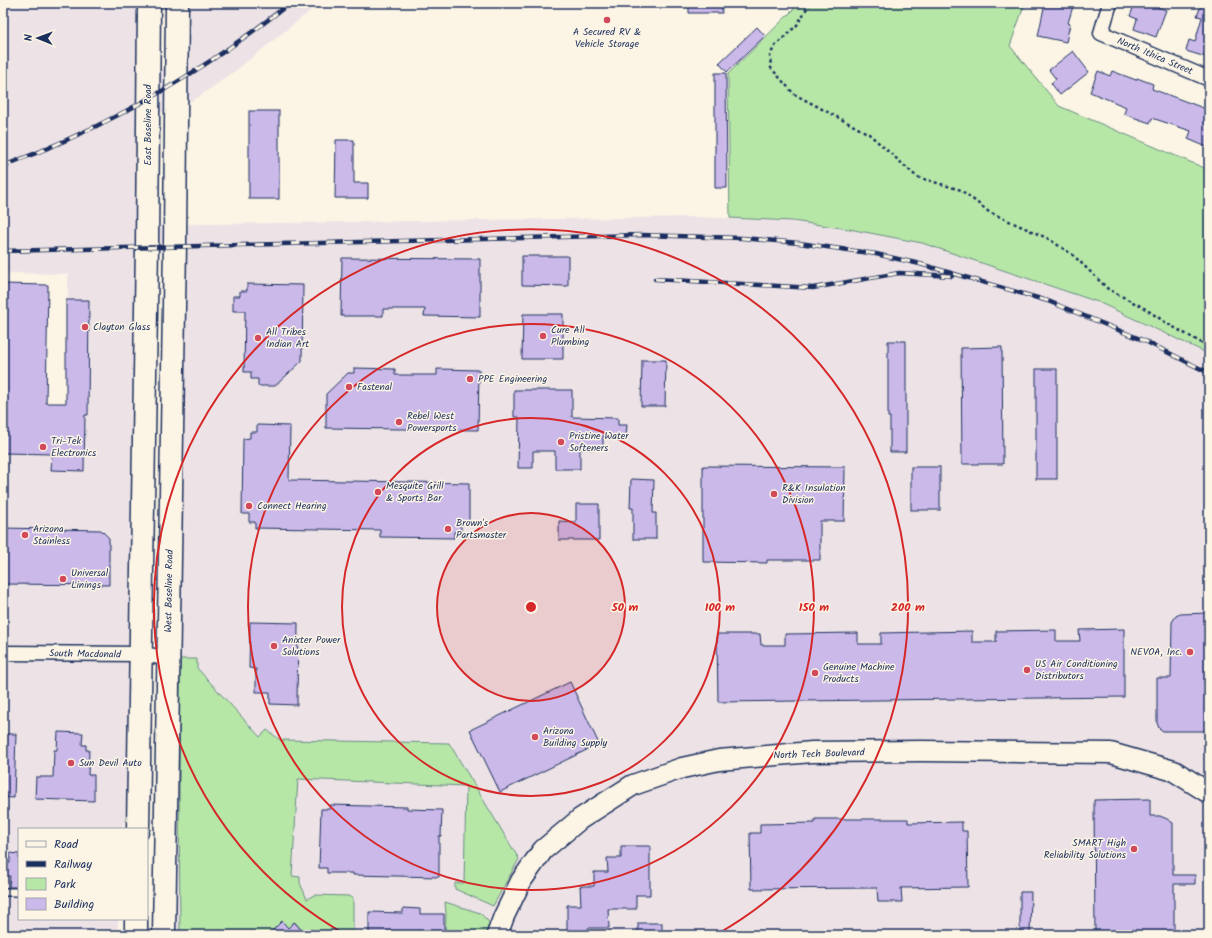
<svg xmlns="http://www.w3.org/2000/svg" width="1212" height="938" font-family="Kalam,sans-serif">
	<rect width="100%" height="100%" fill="#fcf5e5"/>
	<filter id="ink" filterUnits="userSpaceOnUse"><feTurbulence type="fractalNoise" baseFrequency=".025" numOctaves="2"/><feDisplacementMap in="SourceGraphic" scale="8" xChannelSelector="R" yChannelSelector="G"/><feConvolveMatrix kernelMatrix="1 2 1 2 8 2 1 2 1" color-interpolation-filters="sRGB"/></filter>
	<g filter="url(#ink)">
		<polygon fill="#ede3e6" points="3,3 138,3 137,80 188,57 189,3 320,3 239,68 197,98 188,103 138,121 136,225 694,217 792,221 849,229 922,243 1098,302 1209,354 1209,935 174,935 184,253 136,252 127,802 123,829 19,829 19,919 118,919 118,935 3,935 3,415 66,415 68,274 3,273"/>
		<g fill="#b7e7a7" stroke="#698b82">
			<polygon points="798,3 1025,3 1010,46 1059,106 1209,170 1209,354 1098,302 922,243 849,229 792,221 730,218 728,74 793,10"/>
			<polygon points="180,659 197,659 197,668 260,737 267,730 280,740 449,743 519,859 493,906 455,889 455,883 464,883 466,786 298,779 292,876 300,877 300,883 307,899 314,895 348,896 353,898 353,935 316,935 311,929 305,934 295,922 288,928 282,922 268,935 180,935 179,778"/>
			<polygon points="445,902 480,913 489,922 486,935 445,935 446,914"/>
		</g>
		<g fill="#cbb9e9" stroke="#1b2f5e">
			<polygon points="689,3 721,3 722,13 689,13"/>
			<polygon points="1045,3 1074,3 1068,23 1070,24 1066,42 1038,36"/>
			<polygon points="1135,3 1147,3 1166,10 1156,37 1134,29 1137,19 1130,16"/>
			<polygon points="1202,3 1209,3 1209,58 1186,51 1189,40 1195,42 1202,17 1197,16"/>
			<polygon points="757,27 765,36 727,72 719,63"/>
			<polygon points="1073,51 1089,72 1060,95 1051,83 1056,79 1049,70"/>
			<polygon points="1098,71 1110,76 1112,71 1136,80 1137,78 1153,84 1152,89 1209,110 1209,148 1188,139 1191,131 1152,118 1150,123 1124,114 1126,107 1090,92"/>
			<polygon points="715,73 726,73 727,188 715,188"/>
			<rect x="249" y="111" width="30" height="88"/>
			<polygon points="336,140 354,140 354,183 368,183 368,198 335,198"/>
			<polygon points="522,256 568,256 568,286 522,285"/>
			<polygon points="342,258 480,259 480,317 424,316 425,309 383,309 383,316 341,316"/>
			<polygon points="3,284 48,285 46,403 66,403 66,300 89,300 88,415 85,415 84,471 51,470 52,454 3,453"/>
			<polygon points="247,284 303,285 302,361 275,386 258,386 258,379 251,379 251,372 244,372 245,311 233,311 233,296 240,296 240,291 247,291"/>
			<polygon points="523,314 563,314 563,359 522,359"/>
			<polygon points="888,341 906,341 906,452 890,452 890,417 888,417"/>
			<polygon points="1002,347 1003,464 962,464 961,348"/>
			<polygon points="642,360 666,360 665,406 641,406"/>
			<polygon points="354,368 395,369 395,375 437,375 437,369 479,370 478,430 326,428 326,394 348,373 354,373"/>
			<rect x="1036" y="369" width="21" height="110"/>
			<polygon points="514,390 572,390 572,417 618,418 618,425 627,425 626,436 603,436 603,449 580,449 580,469 555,469 555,451 533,451 533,468 518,468 519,417 514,417"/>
			<polygon points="257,425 290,426 289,480 469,483 469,524 461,524 461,532 454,532 454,538 380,537 380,530 255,528 255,522 249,522 249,514 242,514 243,439 250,438 250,432 257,432"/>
			<polygon points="703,466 845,467 844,521 820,521 820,560 767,560 767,563 703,562"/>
			<rect x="911" y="467" width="29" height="43"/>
			<polygon points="631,479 654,480 653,513 656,513 656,539 633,539 633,508 630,508"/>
			<polygon points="576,504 599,504 599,540 559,540 559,521 576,522"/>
			<polygon points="3,528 101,530 109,538 109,585 3,584"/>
			<polygon points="1209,613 1209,731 1163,731 1159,728 1157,723 1157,678 1171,678 1172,622 1176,616 1180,614"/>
			<polygon points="250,622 298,623 297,705 270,704 270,692 256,692 256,669 249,668"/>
			<polygon points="1124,629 1124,697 718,702 717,634 760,634 761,645 785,645 785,634 858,633 858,644 881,644 881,633 972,631 972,642 996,642 996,631 1056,630 1056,641 1080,641 1079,630"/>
			<polygon points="570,682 599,744 500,792 470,730"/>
			<polygon points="58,732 83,733 82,745 86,745 86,750 89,750 88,775 94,775 94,801 35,799 36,777 53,777 54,750 57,750"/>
			<polygon points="3,734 16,734 14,798 3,797"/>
			<polygon points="1150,799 1150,816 1160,816 1167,819 1173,823 1173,875 1195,875 1195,884 1174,884 1174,935 1095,935 1094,800"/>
			<polygon points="330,805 407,807 407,809 442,810 441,836 439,836 439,877 353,875 353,873 327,873 327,868 319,868 321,809 330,809"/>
			<polygon points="815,819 908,819 908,823 962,822 962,831 967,831 968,887 901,888 902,902 878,902 877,888 751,889 750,833 760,833 760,824 815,823"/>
			<polygon points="621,846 650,846 650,895 636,895 636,909 608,909 609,928 588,928 588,935 567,935 567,905 581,905 580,886 594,886 594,872 608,872 607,858 621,858"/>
			<polygon points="10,853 19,854 19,887 9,887 10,876 7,876 7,863 10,863"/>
			<polygon points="1020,892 1031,892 1030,935 1020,935"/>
			<polygon points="403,908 420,909 420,914 444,914 444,935 369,935 369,912 403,913"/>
			<polygon points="282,921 288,928 294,922 306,935 268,935"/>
			<rect x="638" y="923" width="24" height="12"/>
		</g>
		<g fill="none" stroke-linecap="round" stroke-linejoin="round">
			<g stroke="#1b2f5e" stroke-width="10">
				<polyline id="lane" points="3,892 19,892"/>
			</g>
			<g stroke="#1b2f5e" stroke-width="17">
				<g id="street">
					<polyline points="1110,3 1101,33 1209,79"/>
					<polyline points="3,653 140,654 168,658"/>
				</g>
			</g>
			<g stroke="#1b2f5e" stroke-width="23">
				<polyline id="secondary" points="497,935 504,916 521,881 543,850 580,819 633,785 682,768 719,760 812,752 921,751 1111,753 1174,771 1209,793"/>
			</g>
			<g stroke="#1b2f5e" stroke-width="25">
				<g id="primary">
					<polyline points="138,829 147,245 149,3"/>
					<polyline points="136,935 136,919"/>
					<polyline points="164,935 175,244 177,3"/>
				</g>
			</g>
			<polyline stroke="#1b2f5e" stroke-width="2.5" stroke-dasharray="3 3" stroke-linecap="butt" points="810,3 797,25 775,46 770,55 771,68 794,94 869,134 917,177 961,190 989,212 1047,238 1073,255 1108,289 1144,308 1168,324 1209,347"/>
			<use href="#lane" stroke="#fcf5e5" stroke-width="7"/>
			<use href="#street" stroke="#fcf5e5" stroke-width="14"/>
			<use href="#secondary" stroke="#fcf5e5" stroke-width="20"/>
			<use href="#primary" stroke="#fcf5e5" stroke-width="22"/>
			<g stroke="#1b2f5e" stroke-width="4.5">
				<g id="rail">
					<path d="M3,166C86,135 167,93 239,41C257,29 273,16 290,3"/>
					<polyline points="3,251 641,235 742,238 799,243 876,254 920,264 1048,301 1145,341 1209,373"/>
					<polyline points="655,279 813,288 899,273 952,276"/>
				</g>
			</g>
			<use href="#rail" stroke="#fcf5e5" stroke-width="3" stroke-dasharray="9" stroke-linecap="butt"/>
		</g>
	</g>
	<circle cx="531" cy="607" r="94" fill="#d62828" fill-opacity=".12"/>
	<g fill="none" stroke="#d62828" stroke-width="2">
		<circle cx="531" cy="607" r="94"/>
		<circle cx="531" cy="607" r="189"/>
		<circle cx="531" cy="607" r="283"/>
		<path d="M343 933A377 377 0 1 1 719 933"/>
	</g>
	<g fill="#d1495b" stroke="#fcf5e5" stroke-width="1.5">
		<circle cx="607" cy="20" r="4"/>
		<circle cx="85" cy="327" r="4"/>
		<circle cx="543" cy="336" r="4"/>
		<circle cx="258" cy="338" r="4"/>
		<circle cx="470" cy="379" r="4"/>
		<circle cx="349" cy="387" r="4"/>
		<circle cx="399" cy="422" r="4"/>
		<circle cx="561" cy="442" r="4"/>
		<circle cx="43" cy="447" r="4"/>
		<circle cx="378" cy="492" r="4"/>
		<circle cx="774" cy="494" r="4"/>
		<circle cx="249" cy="506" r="4"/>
		<circle cx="448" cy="529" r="4"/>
		<circle cx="25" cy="535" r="4"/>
		<circle cx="63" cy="579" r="4"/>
		<circle cx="274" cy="646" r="4"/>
		<circle cx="1190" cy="652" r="4"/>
		<circle cx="1027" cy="670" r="4"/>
		<circle cx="815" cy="673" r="4"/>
		<circle cx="535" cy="737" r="4"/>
		<circle cx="71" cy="763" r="4"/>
		<circle cx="1134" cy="849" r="4"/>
	</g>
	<g text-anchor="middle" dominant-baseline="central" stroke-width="3" stroke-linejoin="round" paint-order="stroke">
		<g font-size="10" fill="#1b2f5e" stroke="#fcf5e5" text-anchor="start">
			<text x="607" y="32" text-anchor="middle">A Secured RV &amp;<tspan x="607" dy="12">Vehicle Storage</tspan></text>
			<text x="93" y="327">Clayton Glass</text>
			<text x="551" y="330">Cure All<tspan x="551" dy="12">Plumbing</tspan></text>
			<text x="266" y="332">All Tribes<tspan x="266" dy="12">Indian Art</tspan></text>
			<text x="478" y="379">PPE Engineering</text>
			<text x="357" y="387">Fastenal</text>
			<text x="407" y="416">Rebel West<tspan x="407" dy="12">Powersports</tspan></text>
			<text x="569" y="436">Pristine Water<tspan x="569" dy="12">Softeners</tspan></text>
			<text x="51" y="441">Tri-Tek<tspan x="51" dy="12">Electronics</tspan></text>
			<text x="386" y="486">Mesquite Grill<tspan x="386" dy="12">&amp; Sports Bar</tspan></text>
			<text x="782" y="488">R&amp;K Insulation<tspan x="782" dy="12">Division</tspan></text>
			<text x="257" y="506">Connect Hearing</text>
			<text x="456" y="523">Brown's<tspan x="456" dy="12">Partsmaster</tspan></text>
			<text x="33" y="529">Arizona<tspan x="33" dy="12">Stainless</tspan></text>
			<text x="71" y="573">Universal<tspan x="71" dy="12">Linings</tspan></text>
			<text x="282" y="640">Anixter Power<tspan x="282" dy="12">Solutions</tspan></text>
			<text x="1182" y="652" text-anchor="end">NEVOA, Inc.</text>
			<text x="1035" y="664">US Air Conditioning<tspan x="1035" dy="12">Distributors</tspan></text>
			<text x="823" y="667">Genuine Machine<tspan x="823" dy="12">Products</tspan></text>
			<text x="543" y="731">Arizona<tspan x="543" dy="12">Building Supply</tspan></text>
			<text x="79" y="763">Sun Devil Auto</text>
			<text x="1126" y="843" text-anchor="end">SMART High<tspan x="1126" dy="12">Reliability Solutions</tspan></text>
		</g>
		<g font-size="10" fill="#1b2f5e" stroke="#fcf5e5">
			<text transform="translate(1155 56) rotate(23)">North Ithica Street</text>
			<text transform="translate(148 125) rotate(-90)">East Baseline Road</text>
			<text transform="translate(169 591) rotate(-89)">West Baseline Road</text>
			<text transform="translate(85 654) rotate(1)">South Macdonald</text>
			<text transform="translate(819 754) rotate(-2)">North Tech Boulevard</text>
		</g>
	</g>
	<circle cx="531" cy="607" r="6" fill="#d62828" stroke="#fcf5e5" stroke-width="2"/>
	<g font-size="12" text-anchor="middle" font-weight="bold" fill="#d62828" stroke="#fcf5e5" stroke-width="3" stroke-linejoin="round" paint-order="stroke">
		<text x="625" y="611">50 m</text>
		<text x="720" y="611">100 m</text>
		<text x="814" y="611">150 m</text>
		<text x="908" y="611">200 m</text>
	</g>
	<rect width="1212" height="938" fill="none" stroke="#fcf5e5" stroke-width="16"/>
	<rect x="8" y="8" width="1196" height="922" fill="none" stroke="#1b2f5e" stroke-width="1.5" filter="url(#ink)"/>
	<rect x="18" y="828" width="130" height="92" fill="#fcf5e5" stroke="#a2a6af"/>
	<rect x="26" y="841" width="20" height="6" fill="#fcf5e5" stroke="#a2a6af"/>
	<text x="54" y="848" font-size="12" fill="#1b2f5e">Road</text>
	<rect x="26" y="861" width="20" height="6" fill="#1b2f5e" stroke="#a2a6af"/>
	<text x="54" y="868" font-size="12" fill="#1b2f5e">Railway</text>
	<rect x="26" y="878" width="20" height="12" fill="#b7e7a7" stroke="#a2a6af"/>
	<text x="54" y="888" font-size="12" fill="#1b2f5e">Park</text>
	<rect x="26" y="898" width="20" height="12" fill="#cbb9e9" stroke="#a2a6af"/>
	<text x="54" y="908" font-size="12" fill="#1b2f5e">Building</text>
	<g transform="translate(38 38) rotate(271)" stroke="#fcf5e5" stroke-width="3" paint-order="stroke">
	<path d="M0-3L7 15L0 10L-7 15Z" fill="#1b2f5e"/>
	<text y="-6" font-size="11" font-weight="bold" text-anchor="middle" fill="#1b2f5e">N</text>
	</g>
</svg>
